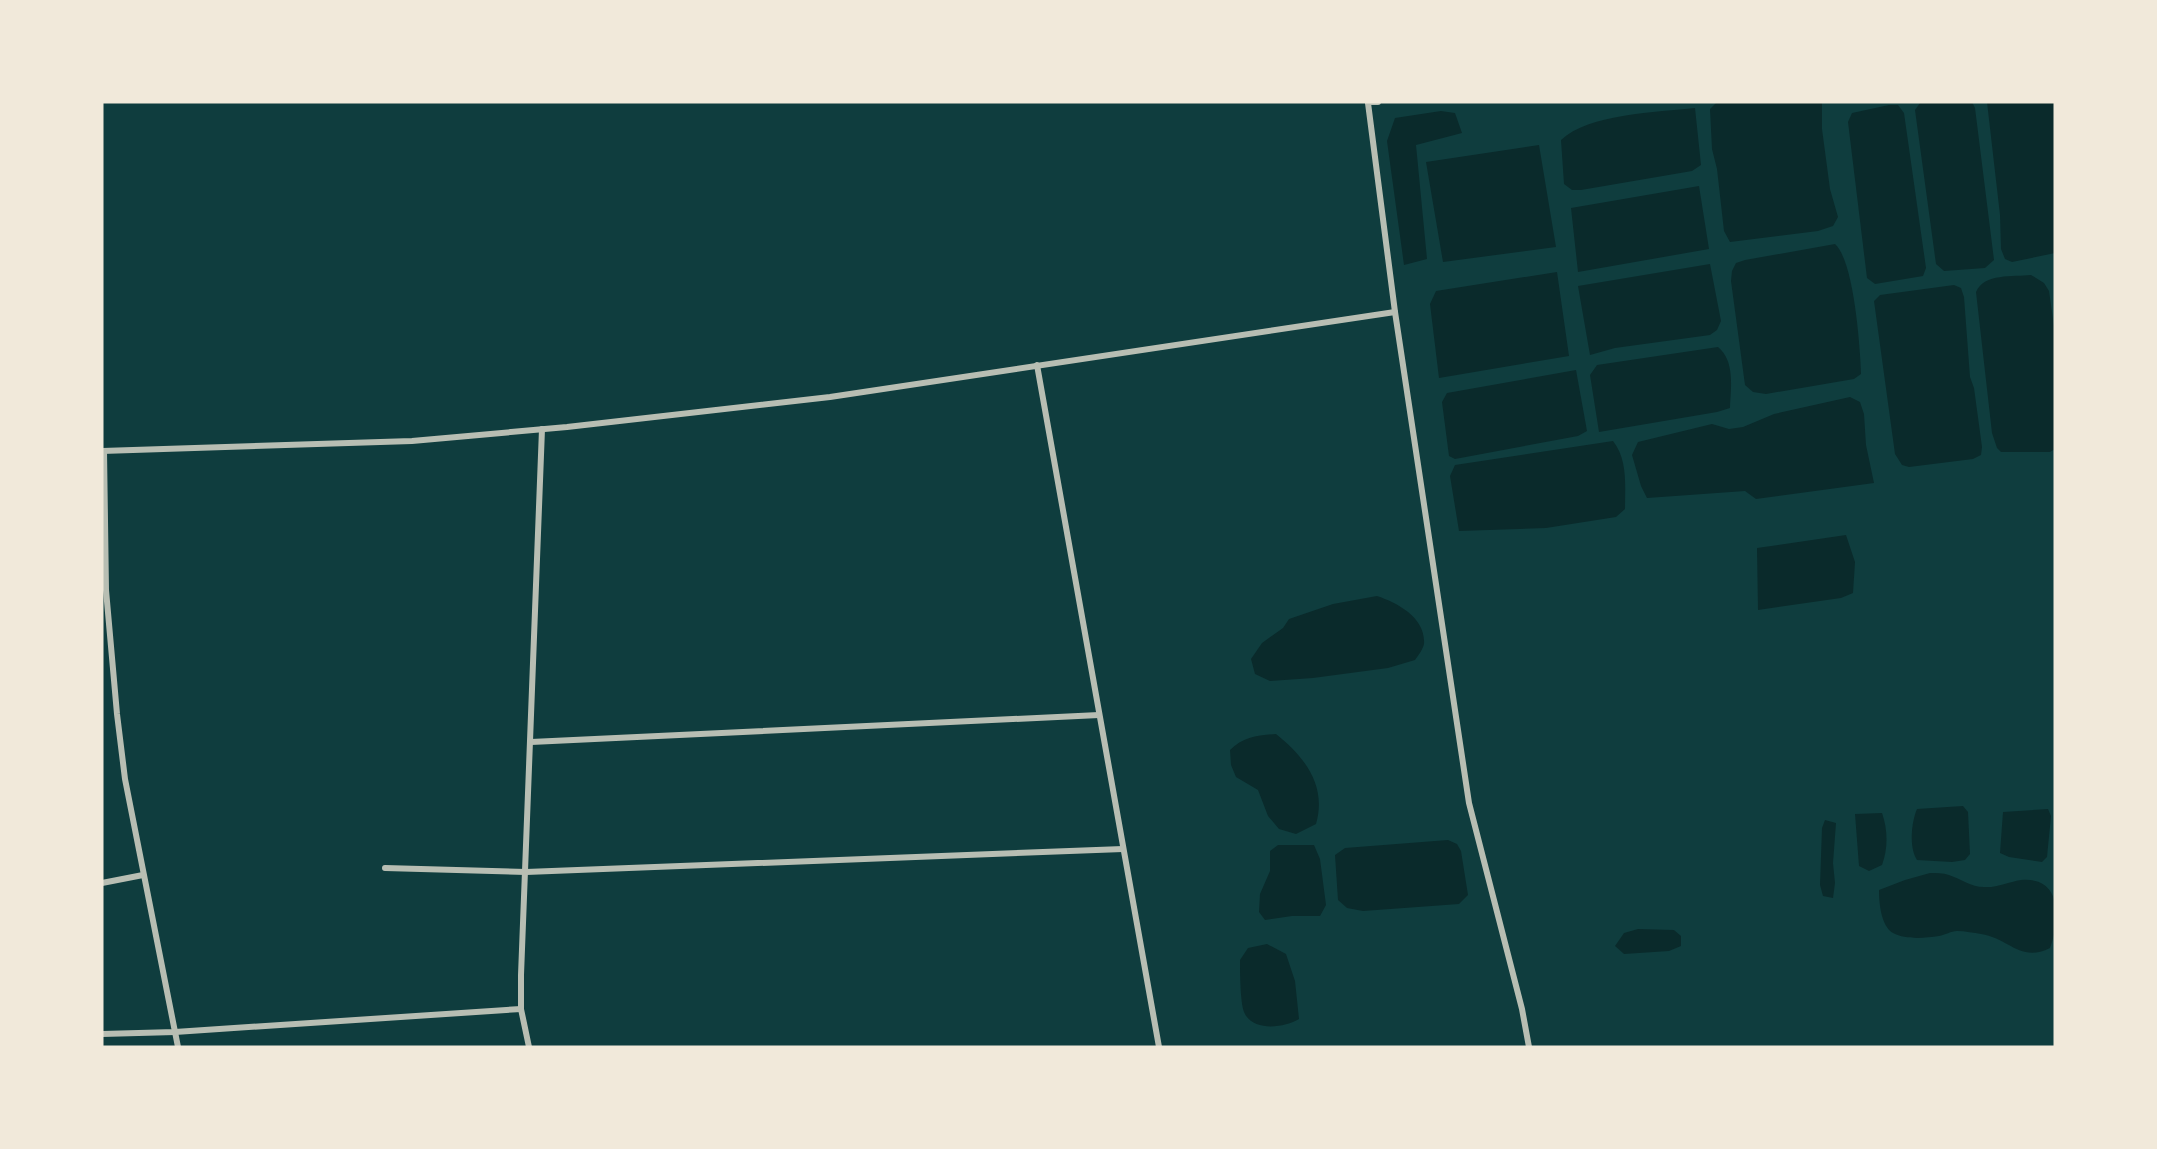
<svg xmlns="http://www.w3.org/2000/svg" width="2157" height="1149" font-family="Jost,sans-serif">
	<rect width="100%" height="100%" fill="#0f3d3e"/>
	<g fill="#0a2a2b">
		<polygon points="1727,102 1822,102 1822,129 1830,189 1838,217 1833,226 1818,231 1730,242 1724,231 1717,169 1712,149 1710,109 1716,103"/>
		<polygon points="1926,102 1972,102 1975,108 1994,260 1985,268 1944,271 1936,264 1915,110 1920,103"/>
		<polygon points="1987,102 2055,102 2055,253 2012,262 2005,259 2001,249 2000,215"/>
		<polygon points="1889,105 1898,105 1904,113 1926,268 1923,276 1875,284 1867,278 1848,122 1852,113"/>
		<path d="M1695,108L1701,165L1692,171L1581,190H1572L1564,184L1561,140C1588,114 1658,112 1695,108Z"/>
		<polygon points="1441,111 1455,113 1462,133 1416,145 1427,259 1404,265 1387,141 1395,118"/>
		<polygon points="1539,145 1556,247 1443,262 1426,162"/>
		<polygon points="1699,186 1709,249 1578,272 1571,208"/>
		<path d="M1835,244C1854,261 1860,346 1861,374L1854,379L1766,394L1753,392L1745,385L1731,281L1732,271L1736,263L1745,260Z"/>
		<polygon points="1710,264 1721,321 1717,330 1710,335 1615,348 1590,355 1578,286"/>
		<polygon points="1557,272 1569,356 1439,378 1430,304 1436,291"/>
		<path d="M2031,275L2044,283L2049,291L2055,333V449L2050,452H2001L1997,448L1992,433L1976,292C1984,273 2013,277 2031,275Z"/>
		<polygon points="1954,285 1961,288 1964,297 1970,377 1974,388 1982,447 1981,455 1973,459 1909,467 1902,465 1895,454 1874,301 1880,295"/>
		<path d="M1718,347C1735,361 1731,387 1730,408L1717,412L1599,432L1590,375L1597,365Z"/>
		<polygon points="1576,370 1587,431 1578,436 1455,459 1449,456 1442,402 1447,393"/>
		<polygon points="1850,397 1860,402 1864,414 1866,445 1874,483 1756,499 1745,491 1647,498 1641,486 1632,455 1638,442 1712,424 1729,429 1743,427 1774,414"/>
		<path d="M1613,441C1628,460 1625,486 1625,509L1616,517L1546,528L1459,531L1450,476L1455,465Z"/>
		<polygon points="1846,535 1855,562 1853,593 1841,598 1758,610 1757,548"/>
		<path d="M1377,596C1398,603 1426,618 1424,644C1423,649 1418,656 1415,660L1388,668L1313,678L1270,681L1255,674L1251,659L1262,643L1283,628L1289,619L1333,604Z"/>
		<path d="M1276,734C1305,757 1327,786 1316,824L1296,834L1279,829L1268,816L1258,790L1236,777L1231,765L1230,750C1243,737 1258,735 1276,734Z"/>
		<path d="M1963,806L1968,812L1970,854L1965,860L1952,862L1917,860C1909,848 1911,823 1917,809Z"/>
		<polygon points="2048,809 2051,816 2047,857 2042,862 2009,857 2000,853 2003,812"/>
		<path d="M1882,813C1888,830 1888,849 1882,865L1869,871L1859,866L1855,814Z"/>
		<polygon points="1825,820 1836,823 1833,863 1835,883 1833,898 1823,896 1820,885 1822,828"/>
		<polygon points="1448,840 1457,844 1461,851 1468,895 1459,904 1363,911 1347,908 1338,900 1335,855 1345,848"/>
		<polygon points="1278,845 1314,845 1320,859 1326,905 1320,916 1292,916 1265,920 1259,912 1260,894 1270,871 1270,851"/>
		<path d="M1930,873C1936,873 1943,873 1949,875C1961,879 1971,887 1984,887C1997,888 2008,882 2021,880C2063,876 2060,921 2050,948C2020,963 2009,938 1981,934C1974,933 1965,931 1957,931C1951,931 1945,935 1939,936C1925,938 1906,940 1893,933C1881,926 1879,903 1879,890L1905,880Z"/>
		<polygon points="1638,929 1674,930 1681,936 1681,946 1669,951 1624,954 1615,946 1624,933"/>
		<path d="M1267,944L1286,954L1295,981L1299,1019C1284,1028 1252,1032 1244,1012C1240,1002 1240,971 1240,960L1248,948Z"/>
	</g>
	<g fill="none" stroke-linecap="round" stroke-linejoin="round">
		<g stroke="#b8beb3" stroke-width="6">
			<polyline points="1368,102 1378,102"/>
			<polyline points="1368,103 1395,312 1469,803 1522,1009 1529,1047"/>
			<polyline points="1037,365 1159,1047"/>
			<polyline points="102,451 412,441 567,427 830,397 1395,312"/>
			<polyline points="104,451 106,590 117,714 125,779 178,1047"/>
			<polyline points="531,742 1099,715"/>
			<polyline points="385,868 526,872 1123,849"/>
			<polyline points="102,883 143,875"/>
			<polyline points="102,1034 175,1032 521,1009"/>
			<polyline points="529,1047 521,1009 521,975 542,429"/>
		</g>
	</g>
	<rect width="2157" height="1149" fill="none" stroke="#f1e9da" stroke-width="207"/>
</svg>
